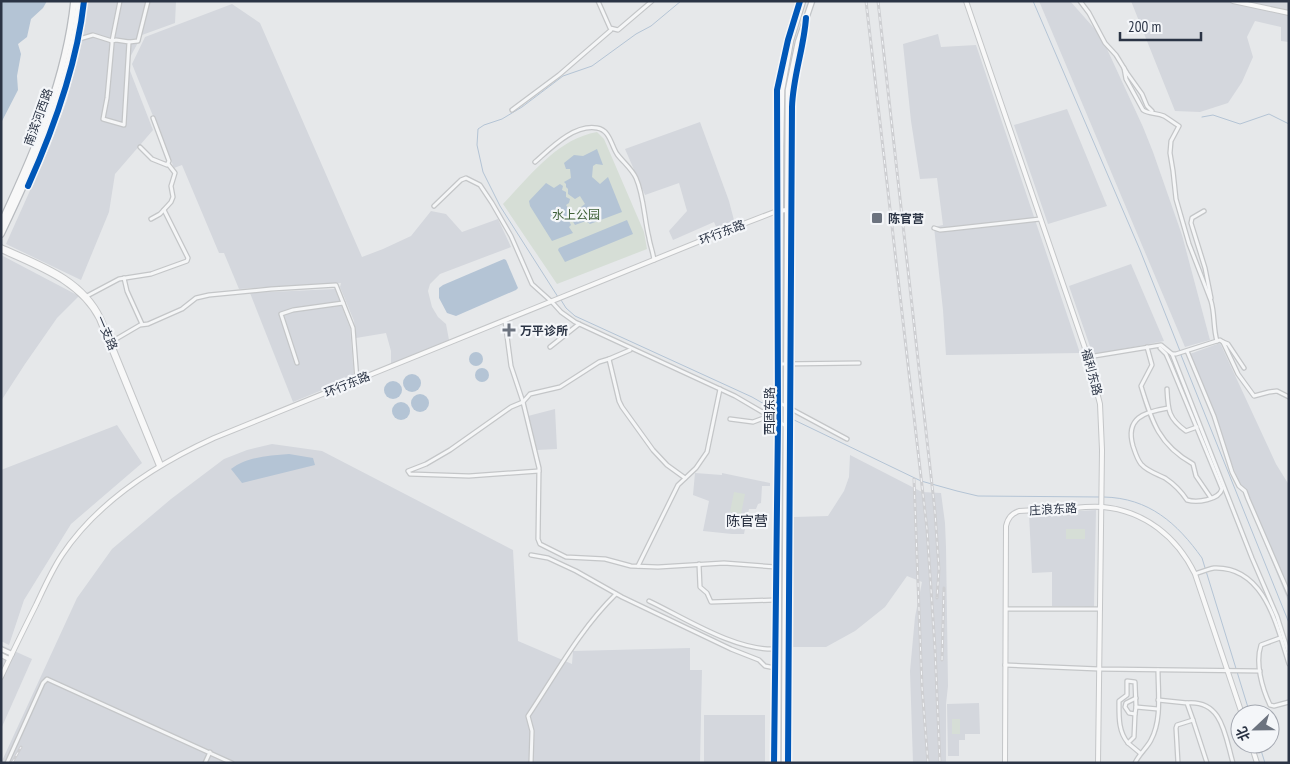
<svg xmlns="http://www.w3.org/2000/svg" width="1290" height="764" font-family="'PT Sans Narrow','Noto Sans SC',sans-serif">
	<rect width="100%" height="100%" fill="#e6e8ea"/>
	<g fill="#d4d7dd">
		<polygon points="86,1 176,1 175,23 142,35 127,63 153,130 115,174 109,212 81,280 6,244 50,146 67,100 77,59"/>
		<polygon points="1039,1 1070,1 1101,36 1143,127 1153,152 1182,235 1210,340 1185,347"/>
		<polygon points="1131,1 1289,1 1289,42 1281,41 1281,27 1255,21 1247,37 1253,57 1242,82 1228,103 1200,112 1175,111"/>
		<polygon points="232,4 260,23 362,257 383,249 411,236 431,211 446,214 462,232 498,219 511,247 440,274 430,284 428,291 432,307 438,317 446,324 449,340 391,365 391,351 386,333 356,338 354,321 340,287 341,283 239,289 224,253 219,253 182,165 174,168 132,64 145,37"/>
		<polygon points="938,34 941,47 976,45 1080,353 946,355 943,310 934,227 943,225 937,178 920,179 911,121 903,44"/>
		<polygon points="1067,109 1107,206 1048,224 1014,125"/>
		<polygon points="700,122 729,201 735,224 718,231 714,222 673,240 669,231 687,211 679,183 645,195 625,149"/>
		<polygon points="1,255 79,296 57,318 25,364 1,401"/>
		<polygon points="1131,264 1164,341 1093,355 1069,286"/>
		<polygon points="335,289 350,328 354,377 293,402 250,293"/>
		<polygon points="1220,343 1276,464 1289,485 1289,603 1187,355"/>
		<polygon points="555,409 557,449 537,450 528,416"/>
		<polygon points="117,425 142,463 71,524 24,600 9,645 1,641 1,470"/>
		<polygon points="272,444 322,451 513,550 518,641 572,664 573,651 690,648 690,670 702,670 700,763 1,763 77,598 112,549 171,499 224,459 247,450"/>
		<polygon points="850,455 922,492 941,493 945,523 946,547 948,686 946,704 946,763 913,763 910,671 915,617 922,582 907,576 885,607 855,631 826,647 789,647 794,517 828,516 844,491 849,477"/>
		<polygon points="695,473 722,475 722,473 770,483 770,486 762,486 761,503 758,504 756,509 749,509 744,534 732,534 703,531 709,501 693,495"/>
		<polygon points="1096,510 1094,607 1052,606 1052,572 1032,573 1029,514"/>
		<polygon points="1,645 32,659 1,729"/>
		<polygon points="979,703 980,734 965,734 965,740 959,740 959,756 948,756 947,704"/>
		<rect x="704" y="715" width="61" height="48"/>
	</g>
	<g fill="#d6ded6">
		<path d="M597,132L604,139L644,232L647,249L557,284L503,204C530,176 557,139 597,132Z"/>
		<polygon points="734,492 745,494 741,514 730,512"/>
		<rect x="1066" y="529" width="19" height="10"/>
		<rect x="952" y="719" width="8" height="15"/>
	</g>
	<g fill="#b4c4d5">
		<polygon points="1,1 47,1 43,8 31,19 27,37 18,44 21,54 17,76 18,90 1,123"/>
		<polygon points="597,149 603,165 596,164 593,166 592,177 600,184 608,177 622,212 590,224 586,221 575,225 572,220 573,213 585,204 580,196 575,199 568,194 568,189 566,187 566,184 564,182 571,178 570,169 566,169 564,163 574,155 583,156"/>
		<path d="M546,183L554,188L560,184L563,186L562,190L566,192V197L570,199L569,203L566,205C572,213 567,218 571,225L569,227L573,233L552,241L530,206L529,201Z"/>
		<polygon points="627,220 633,234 565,262 558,250 559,248"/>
		<polygon points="504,259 506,260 518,288 516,290 456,316 447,313 439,298 439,288 443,285"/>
		<circle cx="476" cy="359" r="7"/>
		<circle cx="482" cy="375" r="7"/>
		<circle cx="412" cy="383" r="9"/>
		<circle cx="393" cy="390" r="9"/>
		<circle cx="420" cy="403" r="9"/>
		<circle cx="401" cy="411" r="9"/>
		<path d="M289,454L313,458L315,465L242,483L231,469C248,456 269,456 289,454Z"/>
	</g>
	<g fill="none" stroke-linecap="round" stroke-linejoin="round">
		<g stroke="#b4c4d5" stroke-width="1">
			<polyline points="1033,1 1140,250 1180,351"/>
			<polyline points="1202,117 1213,115 1240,124 1269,114 1289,124"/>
			<polyline points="558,297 500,206 483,172 477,145 478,129 484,125 502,119 522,107 563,76 592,66 636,34 651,26 681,1"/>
			<polyline points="561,300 566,308 575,316 752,397 778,412"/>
			<polyline points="1181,355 1289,623"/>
			<polyline points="790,418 921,481 957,491 978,496 1100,497"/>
			<path d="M1104,497C1149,498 1177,523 1202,558L1250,714"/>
			<polyline points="1259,744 1265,763"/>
		</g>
		<g stroke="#c4c6c8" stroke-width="5.5">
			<g id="street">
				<polyline points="598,1 610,28 618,30 652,1"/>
				<polyline points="1080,1 1089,13 1105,43 1116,55 1127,73 1142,94 1147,106 1152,111"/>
				<polyline points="76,40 93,35 112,41 120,1"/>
				<polygon points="116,40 129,42 124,125 103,119 107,98 112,44 112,41"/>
				<polyline points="129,42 138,41 148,1"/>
				<path d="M1124,68L1126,79L1143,110C1149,114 1157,113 1164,116C1169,119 1174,123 1179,126L1171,141L1170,153L1173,171L1176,199L1189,244L1211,301C1215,314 1213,328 1217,341"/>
				<polyline points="512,110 559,75 611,30"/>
				<polyline points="140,147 152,159 167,165 169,161 153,118"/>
				<path d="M535,162C551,148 574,124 597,128C610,130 611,145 617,154C623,162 632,169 636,178C644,196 644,218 649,238C650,245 653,252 654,260"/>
				<path d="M28,186C54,128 77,65 84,1"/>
				<polyline points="434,206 461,180 466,178 480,185 492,203 511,236 532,284 552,302 561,312 575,322 735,396 786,426"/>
				<polyline points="1204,211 1192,218 1191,223 1205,268 1211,298"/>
				<polyline points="151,219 160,214 171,202 173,197 171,186 175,173 168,164"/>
				<polyline points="934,228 940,230 950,229 1040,219"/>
				<polyline points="124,278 127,291 142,324"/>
				<polyline points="87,296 119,279 151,274 187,261 188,258 164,210"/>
				<polyline points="505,321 511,366 523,402 539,468 538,539 540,544 566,557 605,559 631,566 658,567 724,563 776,567"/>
				<polyline points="111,342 140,325 148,324 182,309 196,298 209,295 271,289 336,285 353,328 357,380"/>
				<polyline points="1223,342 1228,344 1244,368"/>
				<polyline points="550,347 579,324"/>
				<path d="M1147,347L1152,365L1141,386C1152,422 1159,445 1193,464L1196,476L1211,498"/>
				<path d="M1160,348L1166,354L1170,363L1222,489C1219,500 1197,503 1187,500C1181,491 1174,484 1165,478C1157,474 1147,471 1141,464C1137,459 1135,452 1133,446C1125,418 1144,412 1168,408"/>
				<polyline points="1187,351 1214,416 1232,472 1239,486 1245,491 1248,499 1289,594"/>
				<polyline points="1172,354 1252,558 1277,616 1289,654"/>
				<polyline points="1088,357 1161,345 1172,354 1176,354 1220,340 1223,342 1238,374 1254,396 1269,392 1277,391 1289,397"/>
				<polyline points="609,359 630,350"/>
				<polyline points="297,363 281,314 293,310 343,303"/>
				<polyline points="781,364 859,363"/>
				<path d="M1167,389C1168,410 1168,418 1186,431L1197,427"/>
				<polyline points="780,403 847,439"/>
				<polyline points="778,405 777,90 788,40 800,1"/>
				<polyline points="730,419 753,422 769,416"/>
				<polyline points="539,471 469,476 410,474 408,471 426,464 450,450 511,407 523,402 530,394 560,387 599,362 609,359 619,401 622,407 653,450 667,465 685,478"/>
				<polyline points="531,555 548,558 576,571 622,597 731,649 759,660 765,666 775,668"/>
				<polyline points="699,564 700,587 707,593 711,602 775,600"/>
				<polyline points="638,566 678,485 696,468 707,452 720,389"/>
				<path d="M1195,574C1201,572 1208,569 1214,568C1265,566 1277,627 1289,664"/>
				<path d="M649,601C685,618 735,651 776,649"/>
				<polyline points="1006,609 1100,609"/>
				<path d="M1280,638L1261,645C1255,663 1262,688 1270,705L1274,706L1289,702"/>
				<polyline points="1005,665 1099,669 1260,671"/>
				<polyline points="1158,700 1187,703 1193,720"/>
				<path d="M1187,703C1223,700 1225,736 1233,763"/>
				<polyline points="1135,714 1129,713 1125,707 1126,703 1136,698"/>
				<path d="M1128,743C1118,731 1119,716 1119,701L1127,695V681L1135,682L1136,707"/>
				<polyline points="1140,753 1128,743 1134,737 1135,714 1136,707 1158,709"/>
				<polyline points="7,763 43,683 47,679 232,763"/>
				<polyline points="205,763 210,752"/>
				<path d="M531,763L532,731L528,716C556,674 580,629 616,594"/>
				<polyline points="774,763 778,418"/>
				<polyline points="788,763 792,107 795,75 804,36 805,26"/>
				<path d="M1135,763C1139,754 1147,748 1151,740C1162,720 1158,692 1158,670"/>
				<polyline points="1178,763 1176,728 1177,725 1193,720 1207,763"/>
			</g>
		</g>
		<g stroke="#c4c6c8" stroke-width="6">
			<g id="secondary">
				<polyline points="966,1 1088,357 1100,404 1102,450 1098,763"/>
				<polyline points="1233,1 1289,13"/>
				<path d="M1,247C39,264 82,278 101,318L161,465"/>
				<path d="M1,250C37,267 80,281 99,319L159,466"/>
				<polyline points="1,649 12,654"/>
				<polyline points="1,655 9,659"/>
				<path d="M1,677C12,653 24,629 36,605C44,588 52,570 62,555C98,501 157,464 214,438L725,231L777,211L787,210"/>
				<polyline points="1251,744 1257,763"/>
				<path d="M1005,763L1006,526C1008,518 1011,514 1019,511C1037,510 1055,509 1073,508C1083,507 1093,506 1103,507C1145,511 1177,537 1195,574L1242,714"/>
			</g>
		</g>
		<g stroke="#c2c5c8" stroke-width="7">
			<g id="primary">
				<polyline points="778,763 781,147 782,90 791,40 803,1"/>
				<polyline points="784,763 788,90 798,42 812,1"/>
			</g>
		</g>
		<g stroke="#b8bbbf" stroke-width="8">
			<g id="highway">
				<path d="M1,223C34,153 66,79 74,1"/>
				<path d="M1,234C36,161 71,83 79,1"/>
			</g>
		</g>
		<use href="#street" stroke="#f5f6f7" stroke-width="3"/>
		<use href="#secondary" stroke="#f8f8f8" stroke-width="4"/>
		<use href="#primary" stroke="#f8f8f8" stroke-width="4.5"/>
		<use href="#highway" stroke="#f8f8f8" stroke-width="5.5"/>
		<g stroke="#cecfd2" stroke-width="3">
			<g id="rail">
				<polyline points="866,1 927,529 935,649 940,763"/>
				<polyline points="878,1 935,512 939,569 937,598"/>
				<polyline points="914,479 922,687 928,763"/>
				<polyline points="942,660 944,588"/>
				<polyline points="12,763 21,747"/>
			</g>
		</g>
		<use href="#rail" stroke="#f4f6f9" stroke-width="1" stroke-dasharray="4" stroke-linecap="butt"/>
		<g stroke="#f4f6f9" stroke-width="9">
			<g id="cycleway">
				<path d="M28,186C54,128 77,65 84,1"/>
				<polyline points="774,763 778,421 777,90 788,40 800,1"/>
				<path d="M788,763L792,107C793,76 804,48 806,18"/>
			</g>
		</g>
		<use href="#cycleway" stroke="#0057b8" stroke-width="6"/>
	</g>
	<g fill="#6c737f" stroke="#f4f6f9" stroke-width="2">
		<rect x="871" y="212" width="12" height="12" rx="2.5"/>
		<path d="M506.5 322.5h5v5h5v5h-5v5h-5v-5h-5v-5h5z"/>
	</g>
	<g text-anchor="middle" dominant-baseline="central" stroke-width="4.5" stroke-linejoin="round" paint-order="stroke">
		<g font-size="12" fill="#2b3445" stroke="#f4f6f9">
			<text transform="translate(38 117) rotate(-70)">南滨河西路</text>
			<text transform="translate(722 232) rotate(-21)">环行东路</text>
			<text transform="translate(107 333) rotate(67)">一支路</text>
			<text transform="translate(1092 372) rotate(75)">福利东路</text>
			<text transform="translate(347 384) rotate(-22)">环行东路</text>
			<text transform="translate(769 411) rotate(-90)">西固东路</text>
			<text transform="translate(1053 509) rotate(-3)">庄浪东路</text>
		</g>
		<g font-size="12" fill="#3f6138" stroke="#f4f6f9">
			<text x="576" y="214">水上公园</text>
		</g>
		<g font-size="12" font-weight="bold" fill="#2b3445" stroke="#f4f6f9" text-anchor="start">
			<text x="888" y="218">陈官营</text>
			<text x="520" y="330">万平诊所</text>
		</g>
		<g font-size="14" fill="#1d2536" stroke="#f4f6f9">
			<text x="747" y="521">陈官营</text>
		</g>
	</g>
	<rect width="1290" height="764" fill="none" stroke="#2b3445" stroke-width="5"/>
	<g transform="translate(1255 729) rotate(248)"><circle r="24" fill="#f4f6f9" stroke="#a4a8b1"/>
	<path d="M0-4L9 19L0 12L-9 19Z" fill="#6c737f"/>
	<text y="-8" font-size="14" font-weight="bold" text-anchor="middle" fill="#2b3445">北</text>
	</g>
	<path d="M1120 32v8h81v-8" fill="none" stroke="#2b3445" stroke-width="2.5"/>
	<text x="1128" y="32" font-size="15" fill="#2b3445" stroke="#f4f6f9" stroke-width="4" paint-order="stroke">200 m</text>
</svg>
